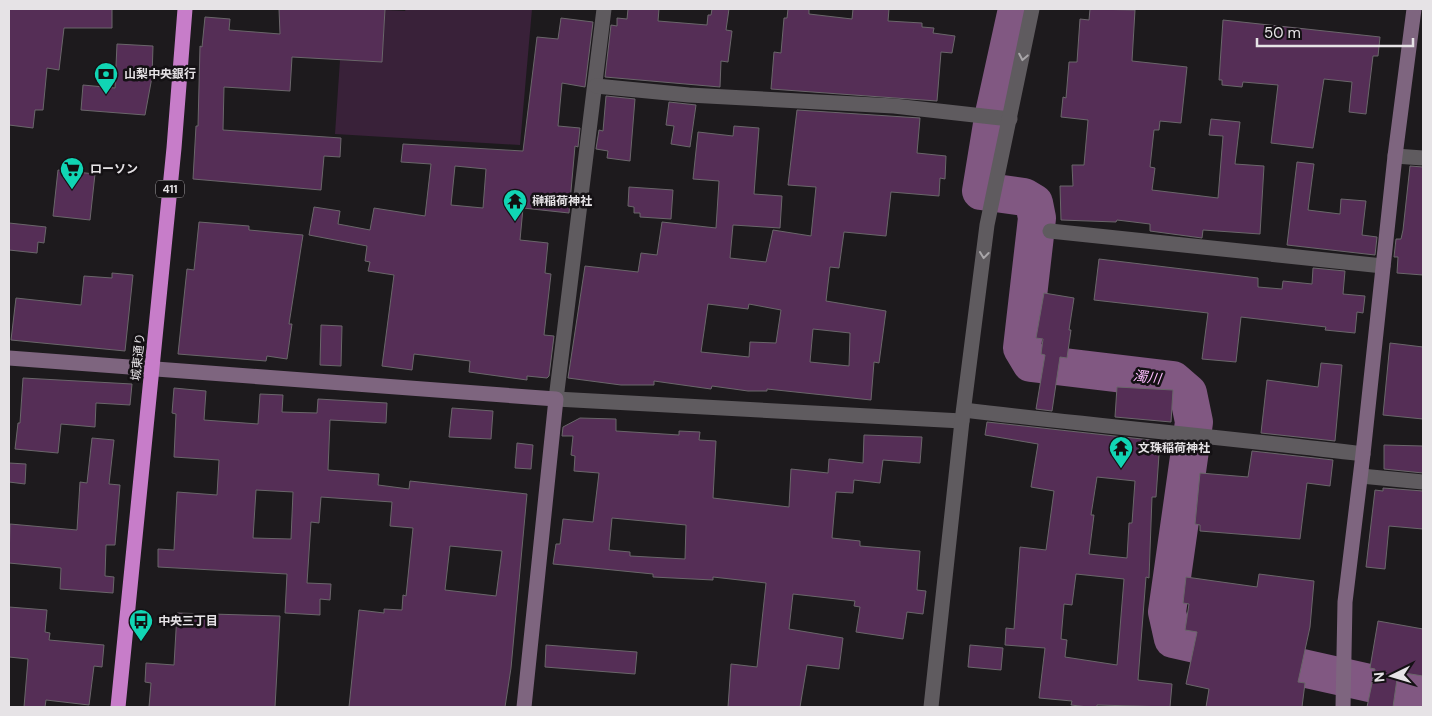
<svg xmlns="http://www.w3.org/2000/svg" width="1432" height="716" font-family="'DM Sans','Noto Sans JP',sans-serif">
	<rect width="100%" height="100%" fill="#1d1a1d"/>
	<polygon fill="#392139" points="406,9 532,9 520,145 335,134 340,60 382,62 385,10 405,11"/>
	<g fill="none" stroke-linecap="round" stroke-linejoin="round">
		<polyline stroke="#815882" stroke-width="38" points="1017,9 993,118 981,191 1024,197 1034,203 1037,218 1022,348 1031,363 1173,380 1188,393 1194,422 1167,612 1173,639 1423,695"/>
	</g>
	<g fill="#552e56" stroke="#6a666a" fill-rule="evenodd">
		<polygon points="9,9 112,9 112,28 64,28 59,70 47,68 43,110 35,110 33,128 9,125"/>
		<polygon points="279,9 385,9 382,62 292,57 290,91 224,87 223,130 341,138 340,157 324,156 321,190 193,179 196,126 198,126 200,46 202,47 205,17 230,19 229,30 280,34"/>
		<polygon points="628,9 659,9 658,21 707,25 708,15 711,15 712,9 729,9 726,30 732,31 728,62 721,61 720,87 605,77 611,25 617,26 617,18 627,19"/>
		<polygon points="788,9 809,9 809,14 852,19 853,9 889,9 888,21 922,23 922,27 934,28 933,33 955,36 952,53 941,52 937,101 771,89 774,52 781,53 784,18 787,18"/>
		<polygon points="1090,9 1135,10 1132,61 1187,67 1181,123 1160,121 1159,130 1154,130 1150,167 1155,168 1152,190 1218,198 1223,136 1209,135 1211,119 1240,122 1235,164 1264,166 1260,234 1203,230 1202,238 1150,231 1150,224 1117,220 1116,222 1061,220 1060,186 1073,186 1072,165 1084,165 1088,120 1061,117 1063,97 1066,98 1069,62 1077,62 1080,19 1089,20"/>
		<path d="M561,18L593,22L585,87L562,83L558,126L580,128L578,147L575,146L569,213L523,208L520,240L548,243L545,273L551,274L544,335L554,336L549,376L547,378L527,376V380L469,372L470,361L414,354L412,370L382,366L394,275L368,271L370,262L365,261L367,246L309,235L314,207L340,211L338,224L370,230L374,208L425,216L431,164L401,162L403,144L523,151L537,37L558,39ZM455,166L486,169L483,208L451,205Z"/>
		<polygon points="1223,20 1380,37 1378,56 1373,56 1366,114 1349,112 1352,82 1324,79 1313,148 1271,143 1278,85 1243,82 1242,87 1222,85 1222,80 1219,80"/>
		<polygon points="117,44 153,46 152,77 145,115 81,110 83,85 115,88"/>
		<polygon points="606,96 635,99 630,161 607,158 608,151 596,149 599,130 603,131"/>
		<polygon points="669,102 696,105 690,147 671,144 674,126 666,125"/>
		<path d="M797,110L920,118L917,153L946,156L945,179L940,178L939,196L891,192L886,236L844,232L839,268L830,267L826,301L886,311L879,363L874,362L871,400L767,389V391H748L712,386L711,389L654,381V385H621L568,378L585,266L638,272L641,253L657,255L662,222L716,228L719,181L693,179L698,132L733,136L734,126L759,128L754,194L782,196L780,228L733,225L730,258L766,262L773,230L811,236L816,187L788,185ZM708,304L748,309L749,304L781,310L776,343L750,342L749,357L701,352ZM813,329L850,333L849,366L810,362Z"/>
		<polygon points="1297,162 1314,164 1308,210 1340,214 1341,199 1366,201 1362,235 1377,237 1375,255 1287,245"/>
		<polygon points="1410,166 1423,167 1423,275 1397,273 1398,257 1394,257 1396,239 1401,239 1403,230"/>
		<polygon points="58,170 95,174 90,220 53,216"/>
		<polygon points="629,187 673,190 671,219 640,217 640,213 634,213 634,207 628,206"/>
		<polygon points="199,222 249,226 249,230 303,235 289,324 292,324 287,359 267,356 266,361 178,354 187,269 194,270"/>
		<polygon points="9,223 46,227 44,243 38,242 37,253 9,250"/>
		<polygon points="1099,259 1258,278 1258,287 1282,289 1283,281 1312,284 1313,268 1345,271 1343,294 1365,296 1363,313 1357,312 1355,333 1325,330 1326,327 1241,317 1236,362 1202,359 1208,313 1094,300"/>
		<polygon points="112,273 133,275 125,351 11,340 16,298 81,305 84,276 112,278"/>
		<polygon points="1044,293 1074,298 1069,330 1071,330 1067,358 1060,357 1052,411 1036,409 1045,355 1041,354 1043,339 1036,338"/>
		<polygon points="321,325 342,326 341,366 320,365"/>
		<polygon points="1390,343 1423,347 1423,419 1383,415"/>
		<polygon points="1321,363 1342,365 1335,441 1261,433 1267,380 1318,387"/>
		<polygon points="23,378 132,384 130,405 96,403 95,427 61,424 58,453 15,449 18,423 20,423"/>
		<polygon points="1117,387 1173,390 1171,422 1115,417"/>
		<path d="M174,388L206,391L204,420L258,424L260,394L283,395L282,412L317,413L318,399L387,403L386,423L330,420L328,470L379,474L378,485L409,489L410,481L527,494L511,668L505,707H349L359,610L384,613V609L402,610L403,595L406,596L413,528L390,526L392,502L321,497L319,523L311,522L307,583L331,584L330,600L320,599V615L285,613L287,574L158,567V549L174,550L177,492L217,495L219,460L174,457L176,414L172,413ZM256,490L293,492L291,539L253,538ZM450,546L502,551L496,596L445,590Z"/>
		<polygon points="452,408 493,411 491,439 449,437"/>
		<path d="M580,418L616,419V431L679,435V431L700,432L699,440L716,441L713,498L789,507L791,469L828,473L829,459L863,463L864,435L922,437L920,463L883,460L880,483L854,480L853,493L836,492L832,538L860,541V546L920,551L917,590L926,591L923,614L907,612L903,639L856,632L860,607L854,606L855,601L793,594L789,629L843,638L839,669L807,665L800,707H728L731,664L757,667L766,583L713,577V580L653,577V574L553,564L556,544H560L563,519L593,522L599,473L574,471L575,456L571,455L573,436H562L563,427ZM612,518L686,525L685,559L630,556V552L609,550Z"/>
		<path d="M987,422L1160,441L1156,497H1152L1149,578L1146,577L1138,680L1172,684L1170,707L1097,705V707H1088L1071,705L1072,701L1039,698L1045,648L1005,645L1006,628L1014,629L1020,547L1046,550L1054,491L1031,487L1038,444L985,435ZM1097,477L1135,481L1132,523H1129L1127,558L1089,554L1094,515H1091ZM1076,574L1124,579L1117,665L1065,657L1067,640L1061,639L1064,604L1072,605Z"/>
		<polygon points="92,438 114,440 109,484 120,485 115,545 106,545 105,576 114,577 113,593 60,589 61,568 9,563 10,524 77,530 80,482 87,483"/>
		<polygon points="517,443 533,445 531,469 515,468"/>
		<polygon points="1384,445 1423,446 1423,473 1384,469"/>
		<polygon points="1252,451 1333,460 1330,486 1307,483 1300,539 1200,531 1200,525 1195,524 1200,473 1248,477"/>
		<polygon points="9,463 26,464 25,484 9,482"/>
		<polygon points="1383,488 1423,491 1423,529 1389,526 1385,569 1366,567 1375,490 1383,491"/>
		<polygon points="1259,574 1314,581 1310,627 1298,682 1305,683 1302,707 1206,707 1209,689 1186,684 1197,632 1185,630 1189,604 1183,603 1186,577 1257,587"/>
		<polygon points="9,607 47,610 45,632 50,633 49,640 104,645 102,667 94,666 89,705 46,700 45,707 24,707 28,659 9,657"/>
		<polygon points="177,613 280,616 275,707 149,707 151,683 145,682 146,663 174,665"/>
		<polygon points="1378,621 1423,629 1423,676 1398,672 1393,707 1367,707 1375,669 1370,668"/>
		<polygon points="546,645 637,652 635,674 545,667"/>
		<polygon points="970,645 1003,648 1001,670 968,667"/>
	</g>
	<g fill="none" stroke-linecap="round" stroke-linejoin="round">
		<g stroke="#5f5b5f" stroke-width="15">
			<polyline points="604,9 556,399 962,421"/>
			<polyline points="596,86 689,95 894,106 1010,119"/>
			<polyline points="1395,156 1423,158"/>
			<polyline points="1050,231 1383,266"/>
			<path d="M964,410C1097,426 1230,438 1363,454"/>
			<polyline points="1361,476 1423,482"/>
			<polyline points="931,707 962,421 987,225 1032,9"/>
		</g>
		<g stroke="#7e657f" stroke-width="15">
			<polyline points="9,358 556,399 524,707"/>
			<polyline points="1343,707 1345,602 1363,454 1395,156 1414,9"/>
		</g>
		<polyline stroke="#c77dc9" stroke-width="15" points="118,707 174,148 185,9"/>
	</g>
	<defs><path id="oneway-chevron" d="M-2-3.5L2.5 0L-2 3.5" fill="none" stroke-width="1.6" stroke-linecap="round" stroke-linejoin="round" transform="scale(1.25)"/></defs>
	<g stroke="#a9a6a9">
		<use href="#oneway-chevron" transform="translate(1023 57) rotate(101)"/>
		<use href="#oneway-chevron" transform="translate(984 255) rotate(97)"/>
	</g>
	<defs>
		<g id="bank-pin" transform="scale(1.25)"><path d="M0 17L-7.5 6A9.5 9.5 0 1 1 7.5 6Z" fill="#11d5b4" stroke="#141114"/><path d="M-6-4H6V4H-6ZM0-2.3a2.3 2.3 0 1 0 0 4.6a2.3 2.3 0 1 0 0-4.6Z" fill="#111"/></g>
		<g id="supermarket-pin" transform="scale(1.25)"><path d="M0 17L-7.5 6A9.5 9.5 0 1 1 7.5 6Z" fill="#11d5b4" stroke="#141114"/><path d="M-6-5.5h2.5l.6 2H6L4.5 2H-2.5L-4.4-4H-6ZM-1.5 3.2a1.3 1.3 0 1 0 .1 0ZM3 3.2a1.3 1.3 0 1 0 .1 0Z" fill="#111"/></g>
		<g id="temple-pin" transform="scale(1.25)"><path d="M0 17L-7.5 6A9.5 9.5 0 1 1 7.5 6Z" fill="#11d5b4" stroke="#141114"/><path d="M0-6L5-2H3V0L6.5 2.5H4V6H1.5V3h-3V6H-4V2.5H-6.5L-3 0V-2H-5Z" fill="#111"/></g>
		<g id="bus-pin" transform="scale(1.25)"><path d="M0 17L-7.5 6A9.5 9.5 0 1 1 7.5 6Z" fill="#11d5b4" stroke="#141114"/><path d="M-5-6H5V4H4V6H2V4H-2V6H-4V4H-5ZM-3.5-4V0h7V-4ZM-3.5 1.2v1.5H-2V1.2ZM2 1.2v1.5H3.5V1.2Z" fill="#111"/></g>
	</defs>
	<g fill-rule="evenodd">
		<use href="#bank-pin" x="106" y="74"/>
		<use href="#supermarket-pin" x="72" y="169"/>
		<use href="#temple-pin" x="515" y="201"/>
		<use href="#temple-pin" x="1121" y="448"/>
		<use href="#bus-pin" x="141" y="621"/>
	</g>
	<g text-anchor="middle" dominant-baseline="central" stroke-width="5" stroke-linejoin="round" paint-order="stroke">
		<rect fill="#141114" stroke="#a7a4a7" stroke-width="1" x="156" y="180.5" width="28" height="17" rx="4"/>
		<g font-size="11" font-weight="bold" fill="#e6e3e6">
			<text x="170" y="189">411</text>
		</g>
		<g font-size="12" font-weight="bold" fill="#e6e3e6" stroke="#141114" text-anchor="start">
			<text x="124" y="74">山梨中央銀行</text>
			<text x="90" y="169">ローソン</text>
			<text x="532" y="201">榊稲荷神社</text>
			<text x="1138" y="448">文珠稲荷神社</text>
			<text x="158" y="621">中央三丁目</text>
		</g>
		<g font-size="12" fill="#e6e3e6" stroke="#141114">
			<text transform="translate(138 357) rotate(-84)">城東通り</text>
		</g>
		<g font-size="14" font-style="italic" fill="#fdbdfe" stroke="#141114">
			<text transform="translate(1147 377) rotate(7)">濁川</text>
		</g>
	</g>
	<rect width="1432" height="716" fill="none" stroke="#e6e3e6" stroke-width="20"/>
	<g transform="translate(1392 676) rotate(265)" stroke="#141114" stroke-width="4" paint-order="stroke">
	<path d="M0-4L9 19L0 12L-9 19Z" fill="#e6e3e6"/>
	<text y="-8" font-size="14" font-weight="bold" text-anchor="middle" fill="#e6e3e6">N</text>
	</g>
	<path d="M1257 38v8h156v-8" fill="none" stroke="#e6e3e6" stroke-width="2.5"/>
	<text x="1264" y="38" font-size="15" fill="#e6e3e6" stroke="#141114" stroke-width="4" paint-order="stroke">50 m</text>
</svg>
